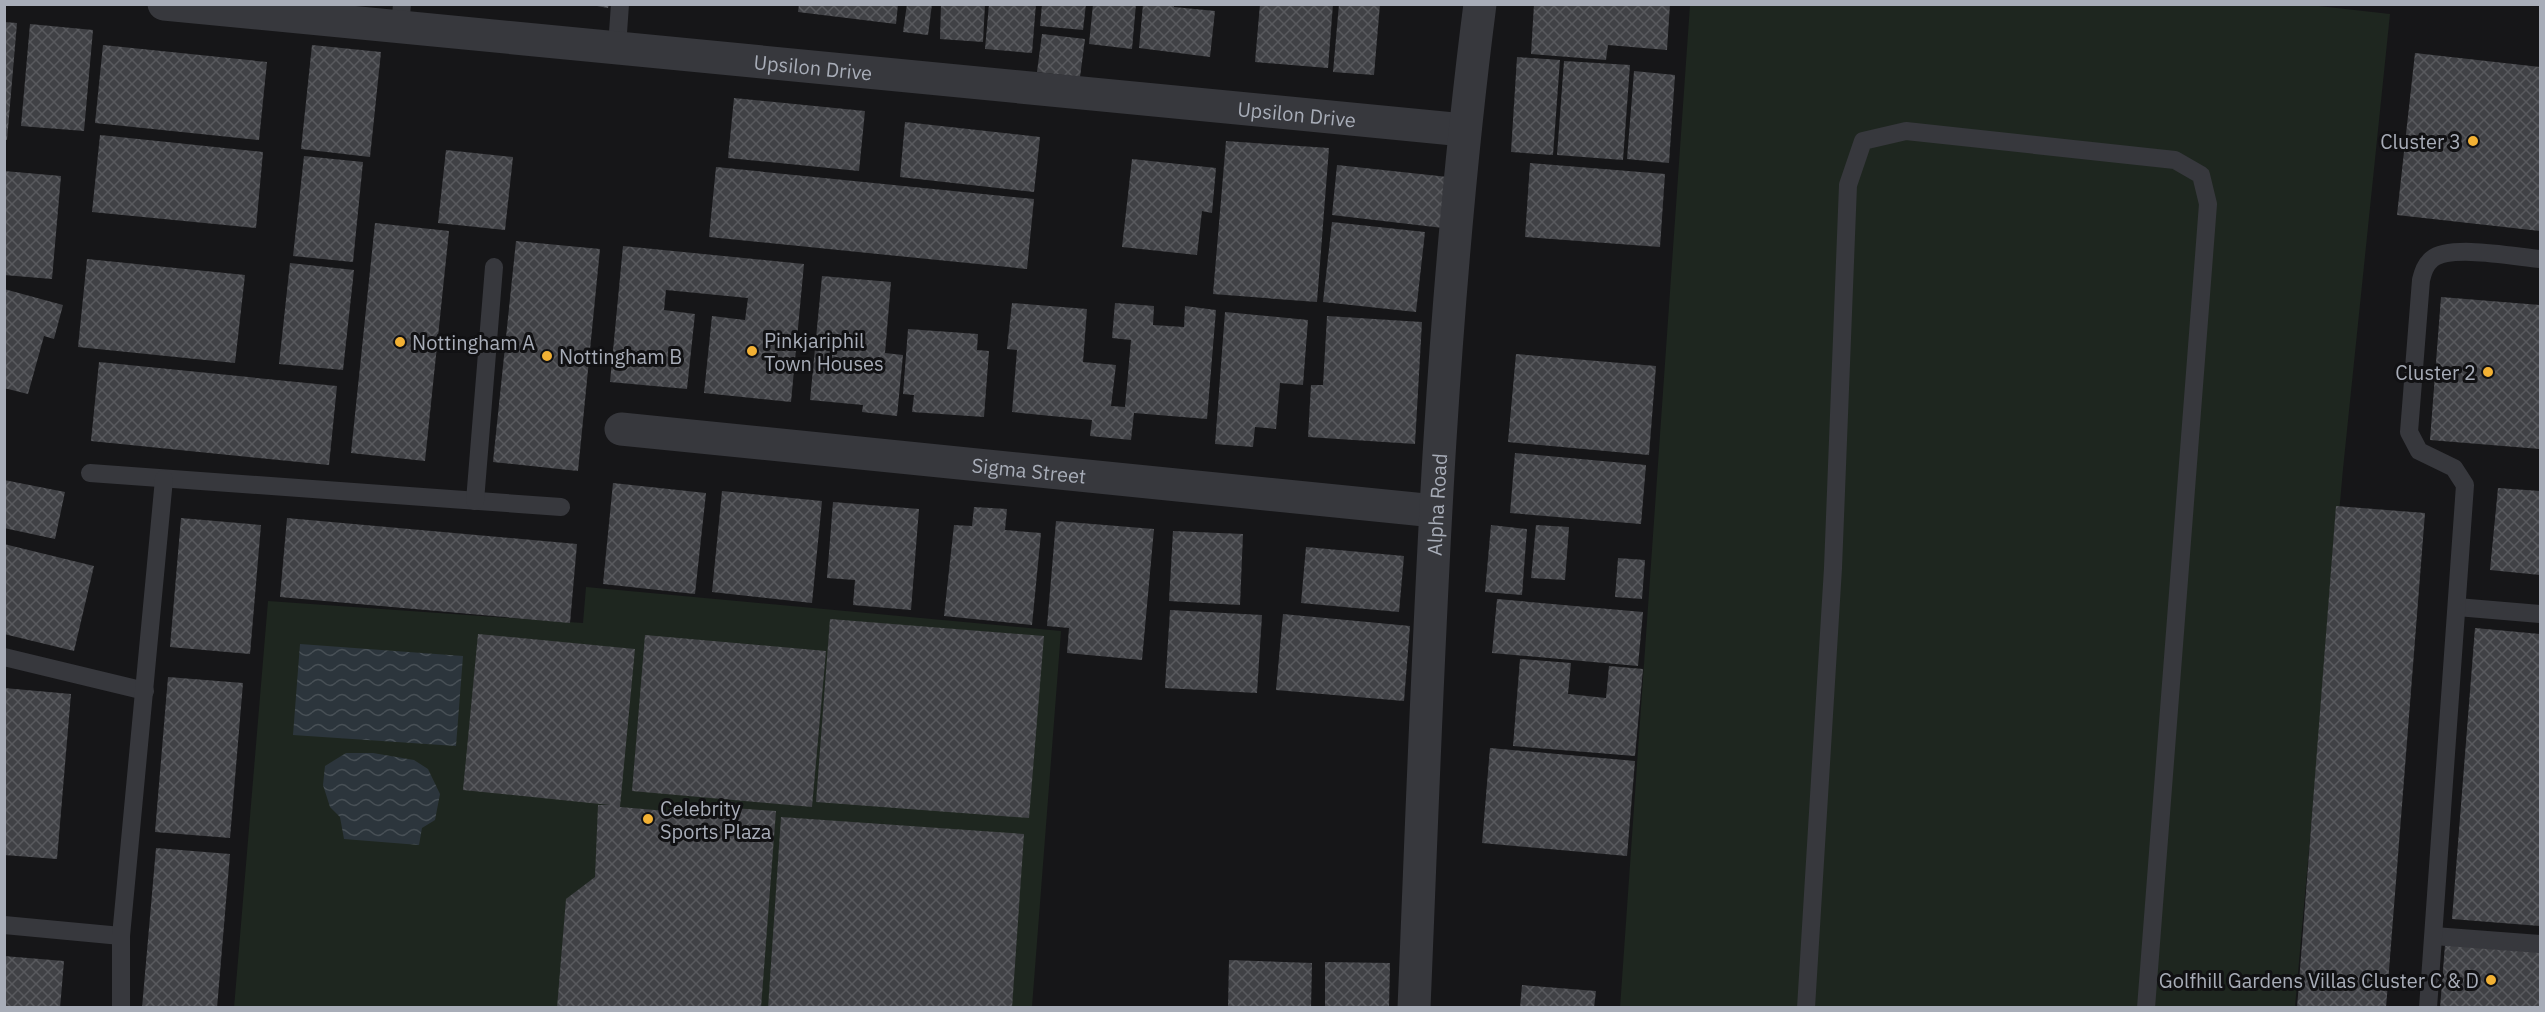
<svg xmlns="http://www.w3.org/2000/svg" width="2545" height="1012" font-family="'IBM Plex Sans',sans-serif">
	<defs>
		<pattern id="water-waves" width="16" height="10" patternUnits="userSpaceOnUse" patternTransform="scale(1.5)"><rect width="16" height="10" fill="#2c353c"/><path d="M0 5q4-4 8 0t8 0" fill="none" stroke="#485056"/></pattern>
		<pattern id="building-cross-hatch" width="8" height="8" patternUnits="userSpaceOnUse" patternTransform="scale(1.5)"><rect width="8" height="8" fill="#404145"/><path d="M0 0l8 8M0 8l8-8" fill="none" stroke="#595a5e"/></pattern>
	</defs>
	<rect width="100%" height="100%" fill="#161618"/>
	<g fill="#1e261f">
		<polygon points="2301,4 2390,14 2343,469 2295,1007 1620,1008 1690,5"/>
		<polygon points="586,587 1061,631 1032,1007 234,1008 268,601 583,623"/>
	</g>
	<g fill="url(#water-waves)">
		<polygon points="300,644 463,656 456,746 293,735"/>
		<polygon points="346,753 373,753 414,760 428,769 440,794 435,820 422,828 419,845 344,839 340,817 330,807 323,785 325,766"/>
	</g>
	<g fill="url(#building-cross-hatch)">
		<polygon points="586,4 609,4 608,8"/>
		<polygon points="799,4 898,4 896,24 798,12"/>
		<polygon points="907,4 932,4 928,35 903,32"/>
		<polygon points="941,4 985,4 983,42 940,39"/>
		<polygon points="989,4 1036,4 1032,53 985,49"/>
		<polygon points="1042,4 1086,4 1083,30 1040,26"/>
		<polygon points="1093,4 1136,4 1132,49 1089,44"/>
		<polygon points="1143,4 1174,4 1174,7 1215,11 1210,57 1139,48"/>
		<polygon points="1260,4 1333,4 1328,68 1255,62"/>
		<polygon points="1339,4 1380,4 1374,75 1333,72"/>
		<polygon points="1534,4 1670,4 1667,50 1608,45 1606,60 1531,54"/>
		<polygon points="4,22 17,23 7,140 4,140"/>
		<polygon points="30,24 93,30 84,131 21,126"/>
		<polygon points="1042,34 1085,39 1080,77 1037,72"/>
		<polygon points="103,45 267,62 259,140 95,123"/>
		<polygon points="312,45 381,52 370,157 301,149"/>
		<polygon points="2415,53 2540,67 2540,231 2397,215"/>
		<polygon points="1517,57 1560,60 1553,155 1511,152"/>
		<polygon points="1564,61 1630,65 1623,160 1557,155"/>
		<polygon points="1634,71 1675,75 1669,163 1627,159"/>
		<polygon points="734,98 865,111 859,171 728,158"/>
		<polygon points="905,122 1040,137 1034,192 900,177"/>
		<polygon points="100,135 263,152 256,228 92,212"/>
		<polygon points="1226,141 1329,148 1317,302 1213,294"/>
		<polygon points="446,150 513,157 505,230 438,223"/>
		<polygon points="304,156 363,162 353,262 293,256"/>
		<polygon points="1132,159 1216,168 1212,213 1202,211 1197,255 1122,247"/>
		<polygon points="1530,163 1665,174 1660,247 1525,237"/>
		<polygon points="1337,165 1448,177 1443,228 1332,215"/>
		<polygon points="716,167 1034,199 1027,269 709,237"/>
		<polygon points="4,171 61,176 52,279 4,275"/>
		<polygon points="1332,222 1425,232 1416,312 1323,302"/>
		<polygon points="375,223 449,231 425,461 351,453"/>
		<polygon points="516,241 600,249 578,471 493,462"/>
		<polygon points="623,246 804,264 791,402 704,393 712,316 745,320 748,298 666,290 664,310 695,314 687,389 610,382"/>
		<polygon points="87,259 245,275 235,363 78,347"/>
		<polygon points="290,263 354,270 343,370 279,364"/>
		<polygon points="822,276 891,282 885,353 903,355 897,416 862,412 863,405 810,400"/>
		<polygon points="4,289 63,305 54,339 44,336 28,394 4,388"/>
		<polygon points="2441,297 2540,305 2540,449 2430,440"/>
		<polygon points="1012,303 1087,309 1083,362 1116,365 1111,406 1125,407 1131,340 1112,338 1115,303 1154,306 1153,325 1184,327 1185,306 1216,310 1207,419 1134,413 1131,440 1090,436 1092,420 1012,412 1017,350 1007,349"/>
		<polygon points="1225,312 1308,320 1303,385 1280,383 1276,429 1255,427 1253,447 1215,444"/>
		<polygon points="1327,316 1422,322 1415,444 1308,437 1311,385 1323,385"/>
		<polygon points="908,329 978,334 977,350 989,351 984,417 912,412 914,395 903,394"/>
		<polygon points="1516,354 1656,366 1649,455 1508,442"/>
		<polygon points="99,362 337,386 329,465 91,441"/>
		<polygon points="1515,453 1646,465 1641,524 1510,513"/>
		<polygon points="4,480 65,492 55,539 4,528"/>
		<polygon points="613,483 706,493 695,594 603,584"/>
		<polygon points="2498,488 2540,491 2540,575 2490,570"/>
		<polygon points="722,491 822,501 812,603 712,592"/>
		<polygon points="833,502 919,509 911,610 853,605 855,580 827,578"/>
		<polygon points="2336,506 2425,513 2386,1008 2297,1008"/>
		<polygon points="974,507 1007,509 1005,530 1041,533 1032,625 944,616 954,525 972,526"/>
		<polygon points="181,518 261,525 250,654 170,647"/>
		<polygon points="287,518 577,544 570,623 280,597"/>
		<polygon points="1056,521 1154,529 1142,660 1067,653 1069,628 1047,626"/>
		<polygon points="1491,525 1527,529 1522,595 1485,592"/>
		<polygon points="1536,525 1569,527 1565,580 1531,578"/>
		<polygon points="1173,531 1243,534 1240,605 1169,601"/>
		<polygon points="4,544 94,566 74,651 4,634"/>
		<polygon points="1306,547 1404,556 1399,612 1301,603"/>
		<polygon points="1618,558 1645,560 1642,599 1615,597"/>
		<polygon points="1497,599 1643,612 1638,666 1492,653"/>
		<polygon points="1170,610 1262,615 1257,693 1165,688"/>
		<polygon points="1283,614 1410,626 1404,701 1276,690"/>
		<polygon points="830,619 1044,636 1029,818 816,802"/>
		<polygon points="2475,628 2540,634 2540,926 2452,919"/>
		<polygon points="478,634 635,649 620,807 678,812 679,804 776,811 761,1008 557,1008 566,899 595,877 598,805 610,805 463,790"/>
		<polygon points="645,635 826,651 812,807 632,791"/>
		<polygon points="1520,659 1571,663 1568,694 1606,698 1609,666 1643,669 1635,756 1513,746"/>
		<polygon points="168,677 243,683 230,838 155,832"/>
		<polygon points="4,688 71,694 57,859 4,855"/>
		<polygon points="1490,748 1635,761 1627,856 1482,843"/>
		<polygon points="781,817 1024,834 1012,1008 768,1008"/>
		<polygon points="156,848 230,854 217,1008 142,1008"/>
		<polygon points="2445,945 2540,952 2540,1008 2440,1008"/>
		<polygon points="4,956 64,961 60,1008 4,1008"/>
		<polygon points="1229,960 1312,963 1311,1008 1228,1008"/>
		<polygon points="1325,962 1390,963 1389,1008 1325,1008"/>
		<polygon points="1522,985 1596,991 1594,1008 1520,1008"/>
	</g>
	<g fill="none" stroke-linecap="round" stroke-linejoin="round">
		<g stroke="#37383d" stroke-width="18">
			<polyline points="400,27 402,4"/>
			<polyline points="617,47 620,4"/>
			<polyline points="90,473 561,507"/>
			<polyline points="475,501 494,267"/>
			<polyline points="2457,607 2540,614"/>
			<polyline points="4,657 145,691"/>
			<polyline points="4,925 121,936"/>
			<polyline points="2434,936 2540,944"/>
			<polyline points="121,1008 121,936 164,479"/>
			<polyline points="1806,1008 1833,568 1848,185 1863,141 1906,131 2175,160 2201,175 2208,204 2146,1008"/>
			<path d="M2428,1008L2465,485L2454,468L2419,451L2409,432L2421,280C2423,272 2425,265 2432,259C2451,244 2516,257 2540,259"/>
		</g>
		<g stroke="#37383d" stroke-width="33">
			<path id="s1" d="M164,4L1464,130"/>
			<path id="s2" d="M621,429L1435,511"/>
			<path id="s3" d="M1414,1008C1428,673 1437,337 1480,4"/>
		</g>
	</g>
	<g fill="#f2b134" stroke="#111113" stroke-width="2">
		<circle cx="2473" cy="141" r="6"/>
		<circle cx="400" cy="342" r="6"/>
		<circle cx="752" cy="351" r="6"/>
		<circle cx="547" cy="356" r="6"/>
		<circle cx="2488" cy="372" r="6"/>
		<circle cx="648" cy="819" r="6"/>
		<circle cx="2491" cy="980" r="6"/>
	</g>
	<g text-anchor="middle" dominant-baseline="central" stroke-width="6" stroke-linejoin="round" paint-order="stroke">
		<g font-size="20" fill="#a8adb8" stroke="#111113">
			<text stroke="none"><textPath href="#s1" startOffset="652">Upsilon Drive</textPath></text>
			<text stroke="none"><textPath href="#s1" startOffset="1138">Upsilon Drive</textPath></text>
			<text stroke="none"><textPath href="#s2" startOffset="410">Sigma Street</textPath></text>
			<text stroke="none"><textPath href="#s3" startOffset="504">Alpha Road</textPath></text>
		</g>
		<g font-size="20" fill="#a8adb8" stroke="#111113" text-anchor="start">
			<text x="2461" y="141" text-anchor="end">Cluster 3</text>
			<text x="764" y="340">Pinkjariphil<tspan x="764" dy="23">Town Houses</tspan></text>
			<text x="412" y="342">Nottingham A</text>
			<text x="559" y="356">Nottingham B</text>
			<text x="2476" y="372" text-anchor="end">Cluster 2</text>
			<text x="660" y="808">Celebrity<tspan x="660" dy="23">Sports Plaza</tspan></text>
			<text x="2479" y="980" text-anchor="end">Golfhill Gardens Villas Cluster C &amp; D</text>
		</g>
	</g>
	<rect width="2545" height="1012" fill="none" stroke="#a8adb8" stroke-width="12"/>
</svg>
